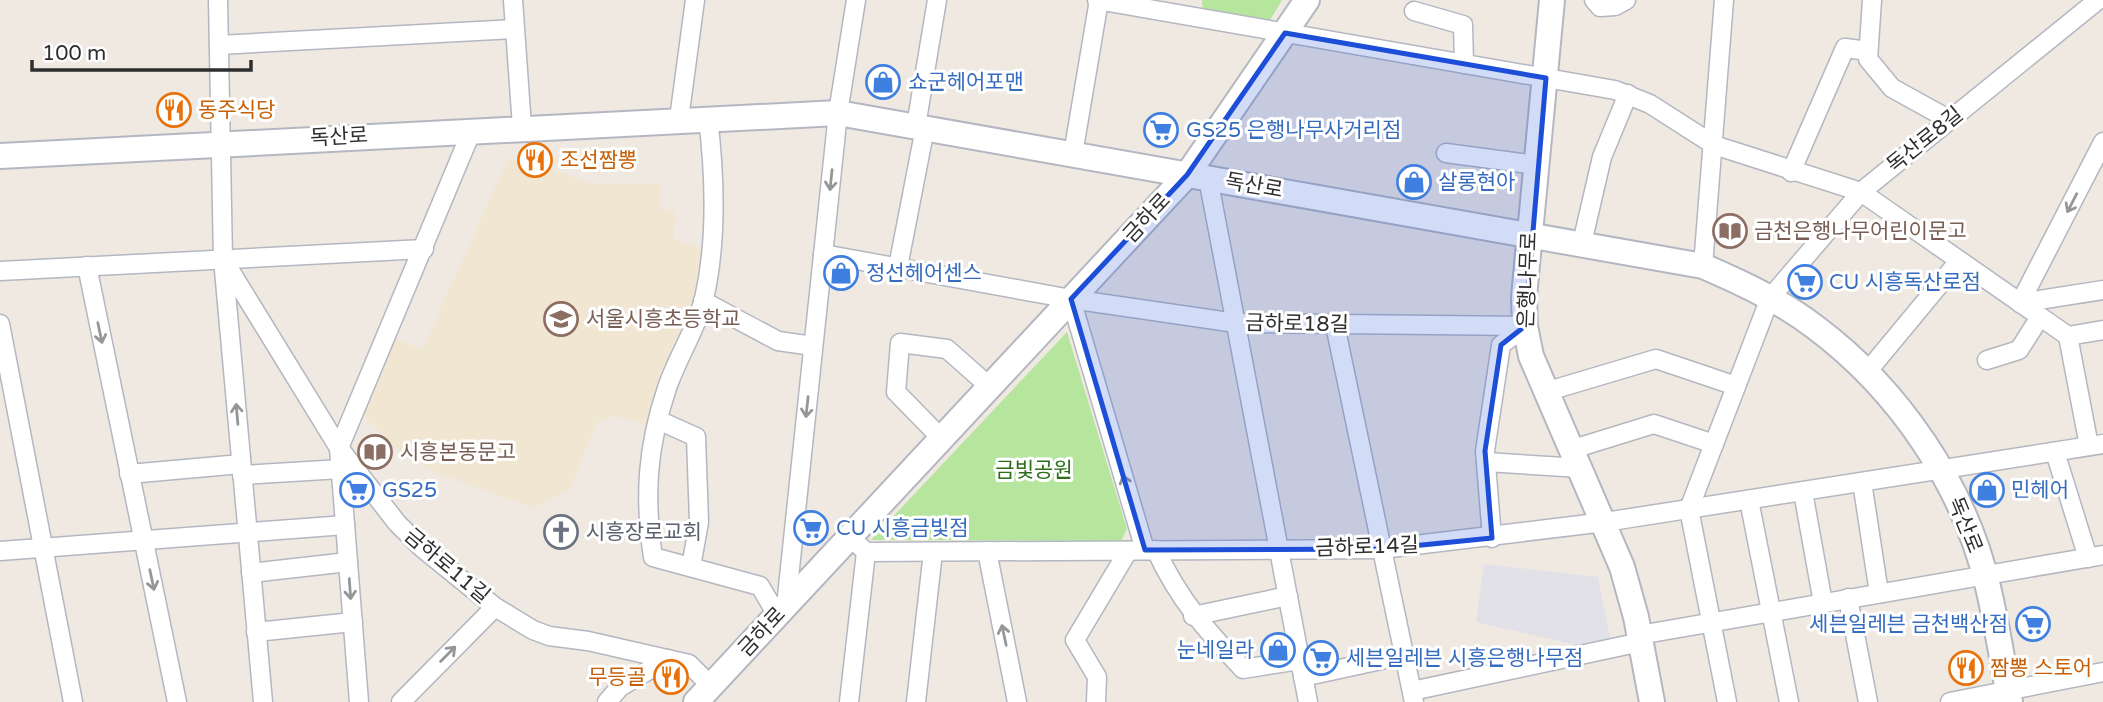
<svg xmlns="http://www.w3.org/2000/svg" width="2103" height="702" font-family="'Varela Round','Noto Sans KR',sans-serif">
	<rect width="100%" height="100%" fill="#efe9e1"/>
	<polygon fill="#e3e1e8" points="1484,564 1598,577 1611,642 1585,647 1476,622"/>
	<polygon fill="#f0e6d1" points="508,159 536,164 592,184 661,184 659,208 676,212 673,239 704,248 702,272 694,301 670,362 659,382 648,414 649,425 613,416 597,422 570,489 534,508 448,477 405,457 361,414 392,337 422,350"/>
	<g fill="#b6e59e">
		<polygon points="1202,0 1282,0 1270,20 1259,25 1203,13"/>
		<polygon points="1067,332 1127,529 1121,541 871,540"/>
	</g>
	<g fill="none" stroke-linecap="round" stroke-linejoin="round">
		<g stroke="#b4b7c1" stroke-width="21">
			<g id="street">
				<polyline points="218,0 223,259 263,702"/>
				<polyline points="513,0 522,127"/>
				<polyline points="1097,0 1615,90 1650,104 1714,145 1861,192 2068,336 2089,446"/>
				<polyline points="1594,0 1600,7 1615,6 1626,0"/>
				<polyline points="1872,0 1868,59 1892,88 1950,120"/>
				<polyline points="1414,11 1463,25 1464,64"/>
				<polyline points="219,45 514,29"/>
				<path d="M708,118C715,176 717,242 704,299C696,330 677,358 667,388C647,447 644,497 653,557L760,586L777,615"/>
				<polyline points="679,119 695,0"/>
				<polyline points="916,126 937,0"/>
				<polyline points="1446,153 1536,165"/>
				<polyline points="1073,154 1099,0"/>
				<polyline points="1791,172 1845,48 1868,51"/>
				<polyline points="1208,178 1308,702"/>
				<polyline points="1582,243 1602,157 1628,94"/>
				<polyline points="823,254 1071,299 1236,323 1525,326"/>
				<polyline points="226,264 339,448 397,523 421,547 495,607 533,630 549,636 588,641 689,664 711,686"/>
				<polyline points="87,266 177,702"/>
				<polyline points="1703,266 1724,0"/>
				<polyline points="898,267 925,128"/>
				<polyline points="0,271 424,249"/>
				<polyline points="1071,299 1145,550"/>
				<polyline points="703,301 778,341 813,346"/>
				<polyline points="2020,303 2103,142"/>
				<polyline points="2020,303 2103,290"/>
				<polyline points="0,324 73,702"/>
				<polyline points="1335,325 1414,702"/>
				<polyline points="2068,336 2103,330"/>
				<polyline points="1987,360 2019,350 2040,317"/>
				<polyline points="1867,372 1959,261"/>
				<polyline points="1545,392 1656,359 1736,386"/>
				<polyline points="658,420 696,437 699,522 691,567"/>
				<polyline points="941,438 896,392 900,343 947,349 990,387"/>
				<polyline points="1573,449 1654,424 1714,444"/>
				<polyline points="2055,452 2088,558"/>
				<polyline points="1486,462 1580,468"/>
				<polyline points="129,474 241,464"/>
				<polyline points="242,475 341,469"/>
				<polyline points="1862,482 1879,593"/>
				<polyline points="1803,492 1823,603"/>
				<polyline points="1749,500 1789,702"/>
				<polyline points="850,537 866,552 1382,549 1605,522 2103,444"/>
				<polyline points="1492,538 1485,451 1501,345 1525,326"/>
				<path d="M1156,550C1179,600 1206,630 1243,669L1300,660"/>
				<polyline points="0,551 345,525"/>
				<polyline points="987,551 1017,702"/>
				<polyline points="251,573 348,562"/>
				<polyline points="1848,598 1868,702"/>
				<polyline points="786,606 838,113 856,0"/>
				<polyline points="1193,616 1288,596"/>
				<polyline points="256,632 353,622"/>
				<polyline points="1639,635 2103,555"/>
				<polyline points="1303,677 1404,655"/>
				<polyline points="1412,691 1641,642"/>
				<polyline points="359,702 339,448 472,130"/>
				<polyline points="401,702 495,607"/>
				<polyline points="607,702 620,687 668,659"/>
				<polyline points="849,702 866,552"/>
				<polyline points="916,702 933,552"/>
				<polyline points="1096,702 1097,677 1075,640 1128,551"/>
				<polyline points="1727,702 1689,509 1770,298 1861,192 2098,0"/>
				<polyline points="1950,702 2103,672"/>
			</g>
		</g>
		<g stroke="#b4b7c1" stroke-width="28">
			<g id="secondary">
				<polyline points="1552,0 1524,297 1525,326 1531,356 1622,567 1636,617 1652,702"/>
				<path d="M0,156L838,113L1703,266C1742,283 1781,301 1815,327C1898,389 1964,485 1988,587C1997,625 2003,664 2010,702"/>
				<polyline points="696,702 1187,175 1307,0"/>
			</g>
		</g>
		<use href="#street" stroke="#fff" stroke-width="18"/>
		<use href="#secondary" stroke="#fff" stroke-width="24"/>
	</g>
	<defs><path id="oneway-shaft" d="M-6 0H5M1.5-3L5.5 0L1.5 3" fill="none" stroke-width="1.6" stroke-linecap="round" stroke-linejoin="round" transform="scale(1.75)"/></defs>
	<g stroke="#969696">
		<use href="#oneway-shaft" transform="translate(831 180) rotate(96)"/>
		<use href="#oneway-shaft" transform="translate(2072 203) rotate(117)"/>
		<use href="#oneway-shaft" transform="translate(100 333) rotate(78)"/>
		<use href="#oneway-shaft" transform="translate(807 407) rotate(96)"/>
		<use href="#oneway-shaft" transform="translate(237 414) rotate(-95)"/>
		<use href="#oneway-shaft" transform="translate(1126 485) rotate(-107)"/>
		<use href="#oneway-shaft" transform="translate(152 580) rotate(78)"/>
		<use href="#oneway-shaft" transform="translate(350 589) rotate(86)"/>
		<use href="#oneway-shaft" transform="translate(1004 635) rotate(-102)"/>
		<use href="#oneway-shaft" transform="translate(448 654) rotate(-45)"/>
	</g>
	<path fill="#1d4ed8" fill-opacity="0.2" stroke="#1d4ed8" stroke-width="5" stroke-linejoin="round" d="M1285,33L1546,78L1525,326L1501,345L1485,451L1492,538L1382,549L1145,550L1071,299L1187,175Z"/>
	<defs>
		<g id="shop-ring" transform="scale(1.75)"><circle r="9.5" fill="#fff" stroke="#3f7fe0" stroke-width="1.5"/><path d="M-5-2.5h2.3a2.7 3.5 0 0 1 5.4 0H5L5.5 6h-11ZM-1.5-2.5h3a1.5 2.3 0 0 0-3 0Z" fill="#3f7fe0"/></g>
		<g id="restaurant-ring" transform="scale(1.75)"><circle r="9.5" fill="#fff" stroke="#e8710a" stroke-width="1.5"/><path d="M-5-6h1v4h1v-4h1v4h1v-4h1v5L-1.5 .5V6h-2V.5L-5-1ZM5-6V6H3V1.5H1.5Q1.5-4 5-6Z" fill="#e8710a"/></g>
		<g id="supermarket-ring" transform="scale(1.75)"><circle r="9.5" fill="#fff" stroke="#3f7fe0" stroke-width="1.5"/><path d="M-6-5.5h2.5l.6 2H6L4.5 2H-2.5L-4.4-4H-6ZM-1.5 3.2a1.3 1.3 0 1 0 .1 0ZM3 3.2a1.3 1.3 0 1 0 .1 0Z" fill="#3f7fe0"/></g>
		<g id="library-ring" transform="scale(1.75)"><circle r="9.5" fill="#fff" stroke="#8d6e63" stroke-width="1.5"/><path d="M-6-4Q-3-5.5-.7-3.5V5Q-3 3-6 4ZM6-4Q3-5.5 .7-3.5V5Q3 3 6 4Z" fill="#8d6e63"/></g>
		<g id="school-ring" transform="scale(1.75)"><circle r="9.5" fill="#fff" stroke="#8d6e63" stroke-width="1.5"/><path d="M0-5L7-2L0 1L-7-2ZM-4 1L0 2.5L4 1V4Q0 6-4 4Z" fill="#8d6e63"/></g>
		<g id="church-ring" transform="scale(1.75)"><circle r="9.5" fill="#fff" stroke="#6b7280" stroke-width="1.5"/><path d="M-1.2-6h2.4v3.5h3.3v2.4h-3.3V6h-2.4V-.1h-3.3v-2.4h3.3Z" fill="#6b7280"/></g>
	</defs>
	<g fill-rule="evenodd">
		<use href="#shop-ring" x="883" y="82"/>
		<use href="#restaurant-ring" x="174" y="110"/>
		<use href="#supermarket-ring" x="1161" y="130"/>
		<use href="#restaurant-ring" x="535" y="160"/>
		<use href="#shop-ring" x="1414" y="182"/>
		<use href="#library-ring" x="1730" y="231"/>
		<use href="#shop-ring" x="841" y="273"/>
		<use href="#supermarket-ring" x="1805" y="282"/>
		<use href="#school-ring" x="561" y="319"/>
		<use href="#library-ring" x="375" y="452"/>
		<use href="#supermarket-ring" x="357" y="490"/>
		<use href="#shop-ring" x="1987" y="490"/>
		<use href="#supermarket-ring" x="811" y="528"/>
		<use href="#church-ring" x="561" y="532"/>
		<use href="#supermarket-ring" x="2033" y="624"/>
		<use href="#shop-ring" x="1278" y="650"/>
		<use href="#supermarket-ring" x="1321" y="658"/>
		<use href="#restaurant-ring" x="1966" y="668"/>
		<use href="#restaurant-ring" x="671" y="677"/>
	</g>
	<g text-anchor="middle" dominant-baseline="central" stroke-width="6" stroke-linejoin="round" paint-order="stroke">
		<g font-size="21" fill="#366cbe" stroke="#fff" text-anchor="start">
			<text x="908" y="82">쇼군헤어포맨</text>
			<text x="1186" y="130">GS25 은행나무사거리점</text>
			<text x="1438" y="182">살롱현아</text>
			<text x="866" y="273">정선헤어센스</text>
			<text x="1829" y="282">CU 시흥독산로점</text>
			<text x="382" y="490">GS25</text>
			<text x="2011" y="490">민헤어</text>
			<text x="836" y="528">CU 시흥금빛점</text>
			<text x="2008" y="624" text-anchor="end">세븐일레븐 금천백산점</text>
			<text x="1254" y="650" text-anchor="end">눈네일라</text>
			<text x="1346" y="658">세븐일레븐 시흥은행나무점</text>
		</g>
		<g font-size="21" fill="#c56008" stroke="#fff" text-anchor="start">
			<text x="198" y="110">동주식당</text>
			<text x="560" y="160">조선짬뽕</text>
			<text x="1990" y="668">짬뽕 스토어</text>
			<text x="646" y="677" text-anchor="end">무등골</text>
		</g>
		<g font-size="21" fill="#2e2e2e" stroke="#fff">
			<text transform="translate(339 137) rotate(-3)">독산로</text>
			<text transform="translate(1925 140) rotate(-39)">독산로8길</text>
			<text transform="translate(1254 186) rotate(10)">독산로</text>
			<text transform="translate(1147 218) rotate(-47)">금하로</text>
			<text transform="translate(1528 280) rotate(-88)">은행나무로</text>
			<text transform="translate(1297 324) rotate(1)">금하로18길</text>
			<text transform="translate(1965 525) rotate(68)">독산로</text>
			<text transform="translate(1367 547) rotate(-2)">금하로14길</text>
			<text transform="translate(447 566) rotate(40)">금하로11길</text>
			<text transform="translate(762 632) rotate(-47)">금하로</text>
		</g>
		<g font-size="21" fill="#785e54" stroke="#fff" text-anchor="start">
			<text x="1754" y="231">금천은행나무어린이문고</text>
			<text x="586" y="319">서울시흥초등학교</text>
			<text x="400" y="452">시흥본동문고</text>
		</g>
		<g font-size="21" fill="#2c6e1b" stroke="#fff">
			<text x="1034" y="470">금빛공원</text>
		</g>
		<g font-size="21" fill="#5b616d" stroke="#fff" text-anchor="start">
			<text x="586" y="532">시흥장로교회</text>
		</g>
	</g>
	<path d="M32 60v10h219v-10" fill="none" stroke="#2e2e2e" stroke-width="3.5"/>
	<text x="42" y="60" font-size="21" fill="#2e2e2e" stroke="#ffffff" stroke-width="5" paint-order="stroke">100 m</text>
</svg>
